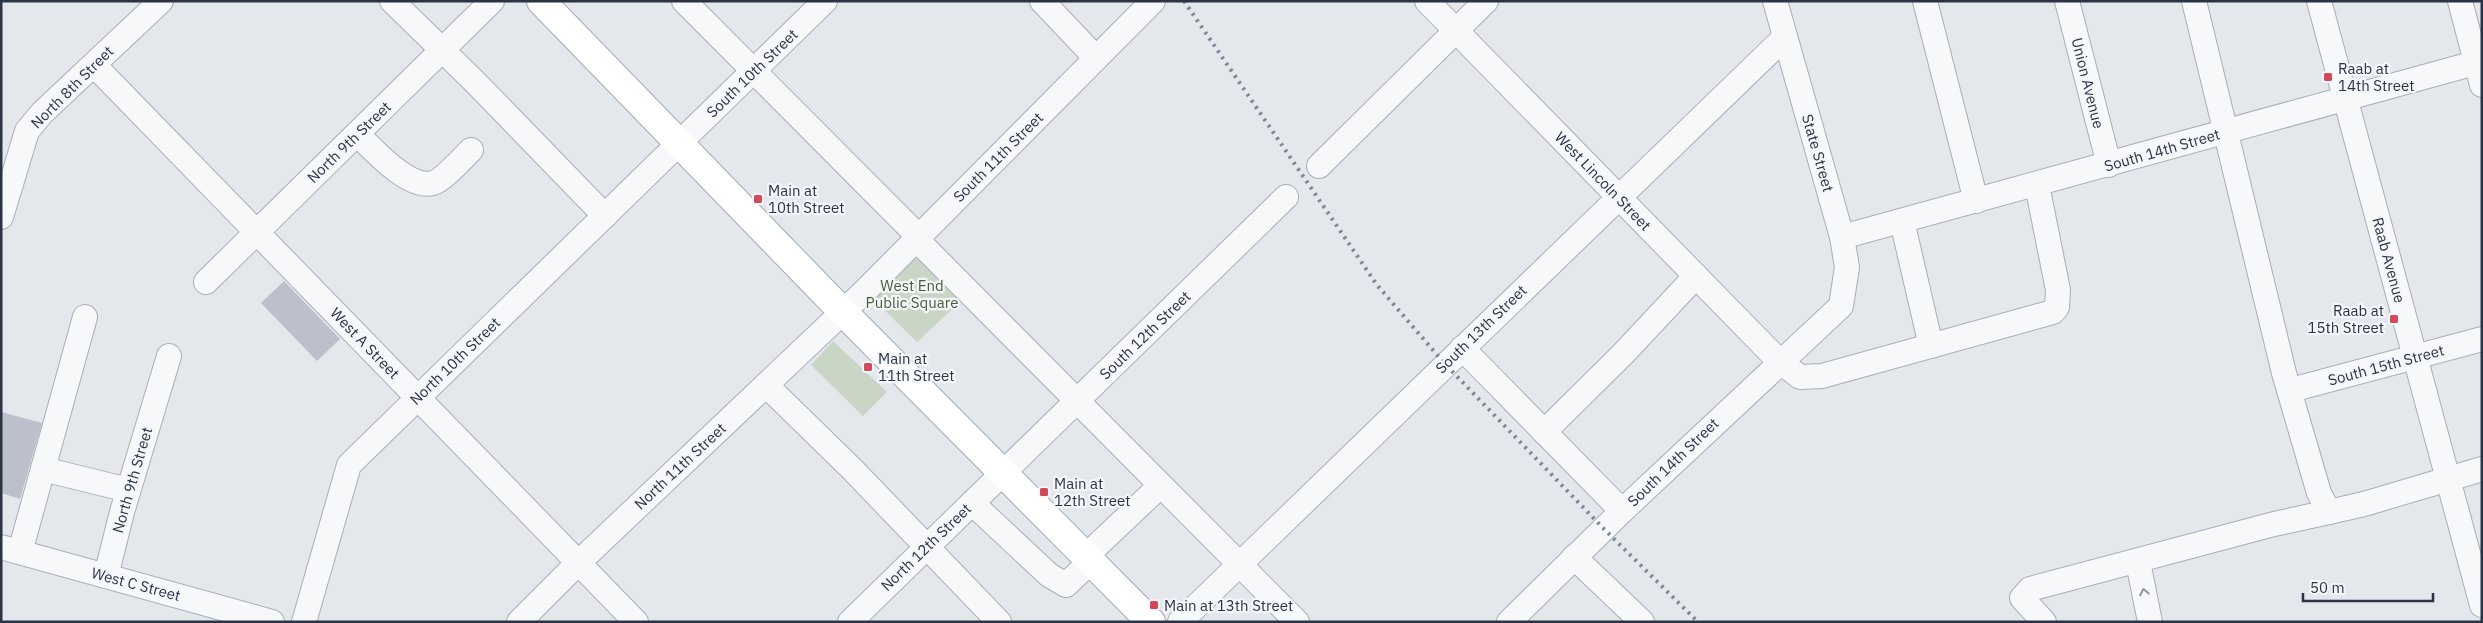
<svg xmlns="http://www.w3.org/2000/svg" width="2483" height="623" font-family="'IBM Plex Sans',sans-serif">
	<rect width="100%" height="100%" fill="#e4e7ec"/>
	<g fill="#c9d6c5">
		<polygon points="914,254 960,302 917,342 865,291"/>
		<polygon points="833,341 887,392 863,416 811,365"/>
	</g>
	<g fill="#bbc0ca">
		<polygon points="284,281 340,339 317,361 261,303"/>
		<polygon points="1,412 42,423 20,499 1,493"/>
	</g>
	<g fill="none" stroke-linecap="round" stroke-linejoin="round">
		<g stroke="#a9aeb7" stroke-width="26">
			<g id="minor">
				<polyline points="392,1 475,82 605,216"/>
				<polyline points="684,1 919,237 924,247 1297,622"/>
				<polyline points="1042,1 1096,58"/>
				<polyline points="1427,1 1779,361 1800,377 1822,376 2053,312 2057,307 2058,290 2037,185"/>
				<polyline points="1925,1 1976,201"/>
				<polyline points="2067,1 2109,165"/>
				<polyline points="2194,1 2284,373 2319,493 2329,512 2364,504 2482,469"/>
				<polyline points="2319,1 2482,605"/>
				<polyline points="2460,1 2482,85"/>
				<polyline points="94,65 636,622"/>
				<path d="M357,134C374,150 409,190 433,183C443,180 463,158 471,150"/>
				<polyline points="1319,166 1486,1"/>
				<polyline points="1,217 27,131 42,113 161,1"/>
				<polyline points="1902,221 1931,346"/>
				<polyline points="1842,237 2482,61"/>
				<polyline points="206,282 492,1"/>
				<polyline points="1462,348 1622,511"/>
				<polyline points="766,385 853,470 999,622"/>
				<polyline points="2291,390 2482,339"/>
				<polyline points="1544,432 1622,355 1696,276"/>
				<polyline points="43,469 128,490"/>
				<polyline points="972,503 1049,575 1066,585 1091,561"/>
				<polyline points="1,547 272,622"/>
				<polyline points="20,552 85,317"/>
				<polyline points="1086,556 1160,486"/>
				<polyline points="1574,557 1642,622"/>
				<polyline points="2138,562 2150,622"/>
				<polyline points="106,576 122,512 169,356"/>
				<polyline points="304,622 349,465 825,1"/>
				<polyline points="519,622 578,563 865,291 1153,1"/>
				<polyline points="850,622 1286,197"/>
				<polyline points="1180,622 1785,37"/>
				<polyline points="1509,622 1622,511 1841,306 1847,267 1842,237 1775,1"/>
				<polyline points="2044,622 2022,598 2030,589 2274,524 2329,512"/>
			</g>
		</g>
		<g stroke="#a3abb8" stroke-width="30">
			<polyline id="major" points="541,1 843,312 1151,622"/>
		</g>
		<use href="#minor" stroke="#f7f8fa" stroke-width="24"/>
		<use href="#major" stroke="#fff" stroke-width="28"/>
		<polyline stroke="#7d8696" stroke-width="4" stroke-dasharray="2.5 5" stroke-linecap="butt" points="1184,1 1377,285 1445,364 1604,529 1698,622"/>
	</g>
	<defs><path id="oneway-chevron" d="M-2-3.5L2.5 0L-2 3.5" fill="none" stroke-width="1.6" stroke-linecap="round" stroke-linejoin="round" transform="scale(1.25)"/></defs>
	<use stroke="#9196a0" href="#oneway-chevron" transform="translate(2144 592) rotate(-101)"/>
	<g fill="#d1495b" stroke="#f4f6f9" stroke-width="2">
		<rect x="2323" y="72" width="10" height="10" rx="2.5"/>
		<rect x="753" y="194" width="10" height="10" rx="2.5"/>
		<rect x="2389" y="314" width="10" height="10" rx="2.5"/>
		<rect x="863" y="362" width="10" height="10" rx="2.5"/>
		<rect x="1039" y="487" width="10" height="10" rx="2.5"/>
		<rect x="1149" y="600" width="10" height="10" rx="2.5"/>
	</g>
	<g text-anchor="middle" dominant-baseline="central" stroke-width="4.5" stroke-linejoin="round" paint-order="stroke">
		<g font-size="15" fill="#2b3445" stroke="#f4f6f9" text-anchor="start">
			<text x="2338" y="68">Raab at<tspan x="2338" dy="17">14th Street</tspan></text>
			<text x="768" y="190">Main at<tspan x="768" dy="17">10th Street</tspan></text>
			<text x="2384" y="310" text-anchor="end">Raab at<tspan x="2384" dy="17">15th Street</tspan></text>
			<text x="878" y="358">Main at<tspan x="878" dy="17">11th Street</tspan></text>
			<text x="1054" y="483">Main at<tspan x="1054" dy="17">12th Street</tspan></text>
			<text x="1164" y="605">Main at 13th Street</text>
		</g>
		<g font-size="15" fill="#2b3445" stroke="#f4f6f9">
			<text transform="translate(752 73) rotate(-44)">South 10th Street</text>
			<text transform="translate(2088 83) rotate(76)">Union Avenue</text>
			<text transform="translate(72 87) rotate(-45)">North 8th Street</text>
			<text transform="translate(349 142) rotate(-44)">North 9th Street</text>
			<text transform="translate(2162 150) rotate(-16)">South 14th Street</text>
			<text transform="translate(1818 153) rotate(74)">State Street</text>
			<text transform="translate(998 157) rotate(-45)">South 11th Street</text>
			<text transform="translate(1603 181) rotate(46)">West Lincoln Street</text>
			<text transform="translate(2389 260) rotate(75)">Raab Avenue</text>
			<text transform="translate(1481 329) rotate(-44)">South 13th Street</text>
			<text transform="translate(1145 335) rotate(-44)">South 12th Street</text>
			<text transform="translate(365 343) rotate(46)">West A Street</text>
			<text transform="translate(455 361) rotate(-44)">North 10th Street</text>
			<text transform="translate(2386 365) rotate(-15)">South 15th Street</text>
			<text transform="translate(1673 462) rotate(-44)">South 14th Street</text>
			<text transform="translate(680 466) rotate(-43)">North 11th Street</text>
			<text transform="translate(132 480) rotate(-74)">North 9th Street</text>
			<text transform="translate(926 547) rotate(-44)">North 12th Street</text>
			<text transform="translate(136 584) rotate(15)">West C Street</text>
		</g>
		<g font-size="15" fill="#3f6138" stroke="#f4f6f9">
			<text x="912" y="285">West End<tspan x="912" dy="17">Public Square</tspan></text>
		</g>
	</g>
	<rect width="2483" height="623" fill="none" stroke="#2b3445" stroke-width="5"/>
	<path d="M2303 593v8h130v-8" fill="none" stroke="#2b3445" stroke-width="2.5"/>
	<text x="2310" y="593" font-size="15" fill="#2b3445" stroke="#f4f6f9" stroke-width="4" paint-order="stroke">50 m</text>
</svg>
